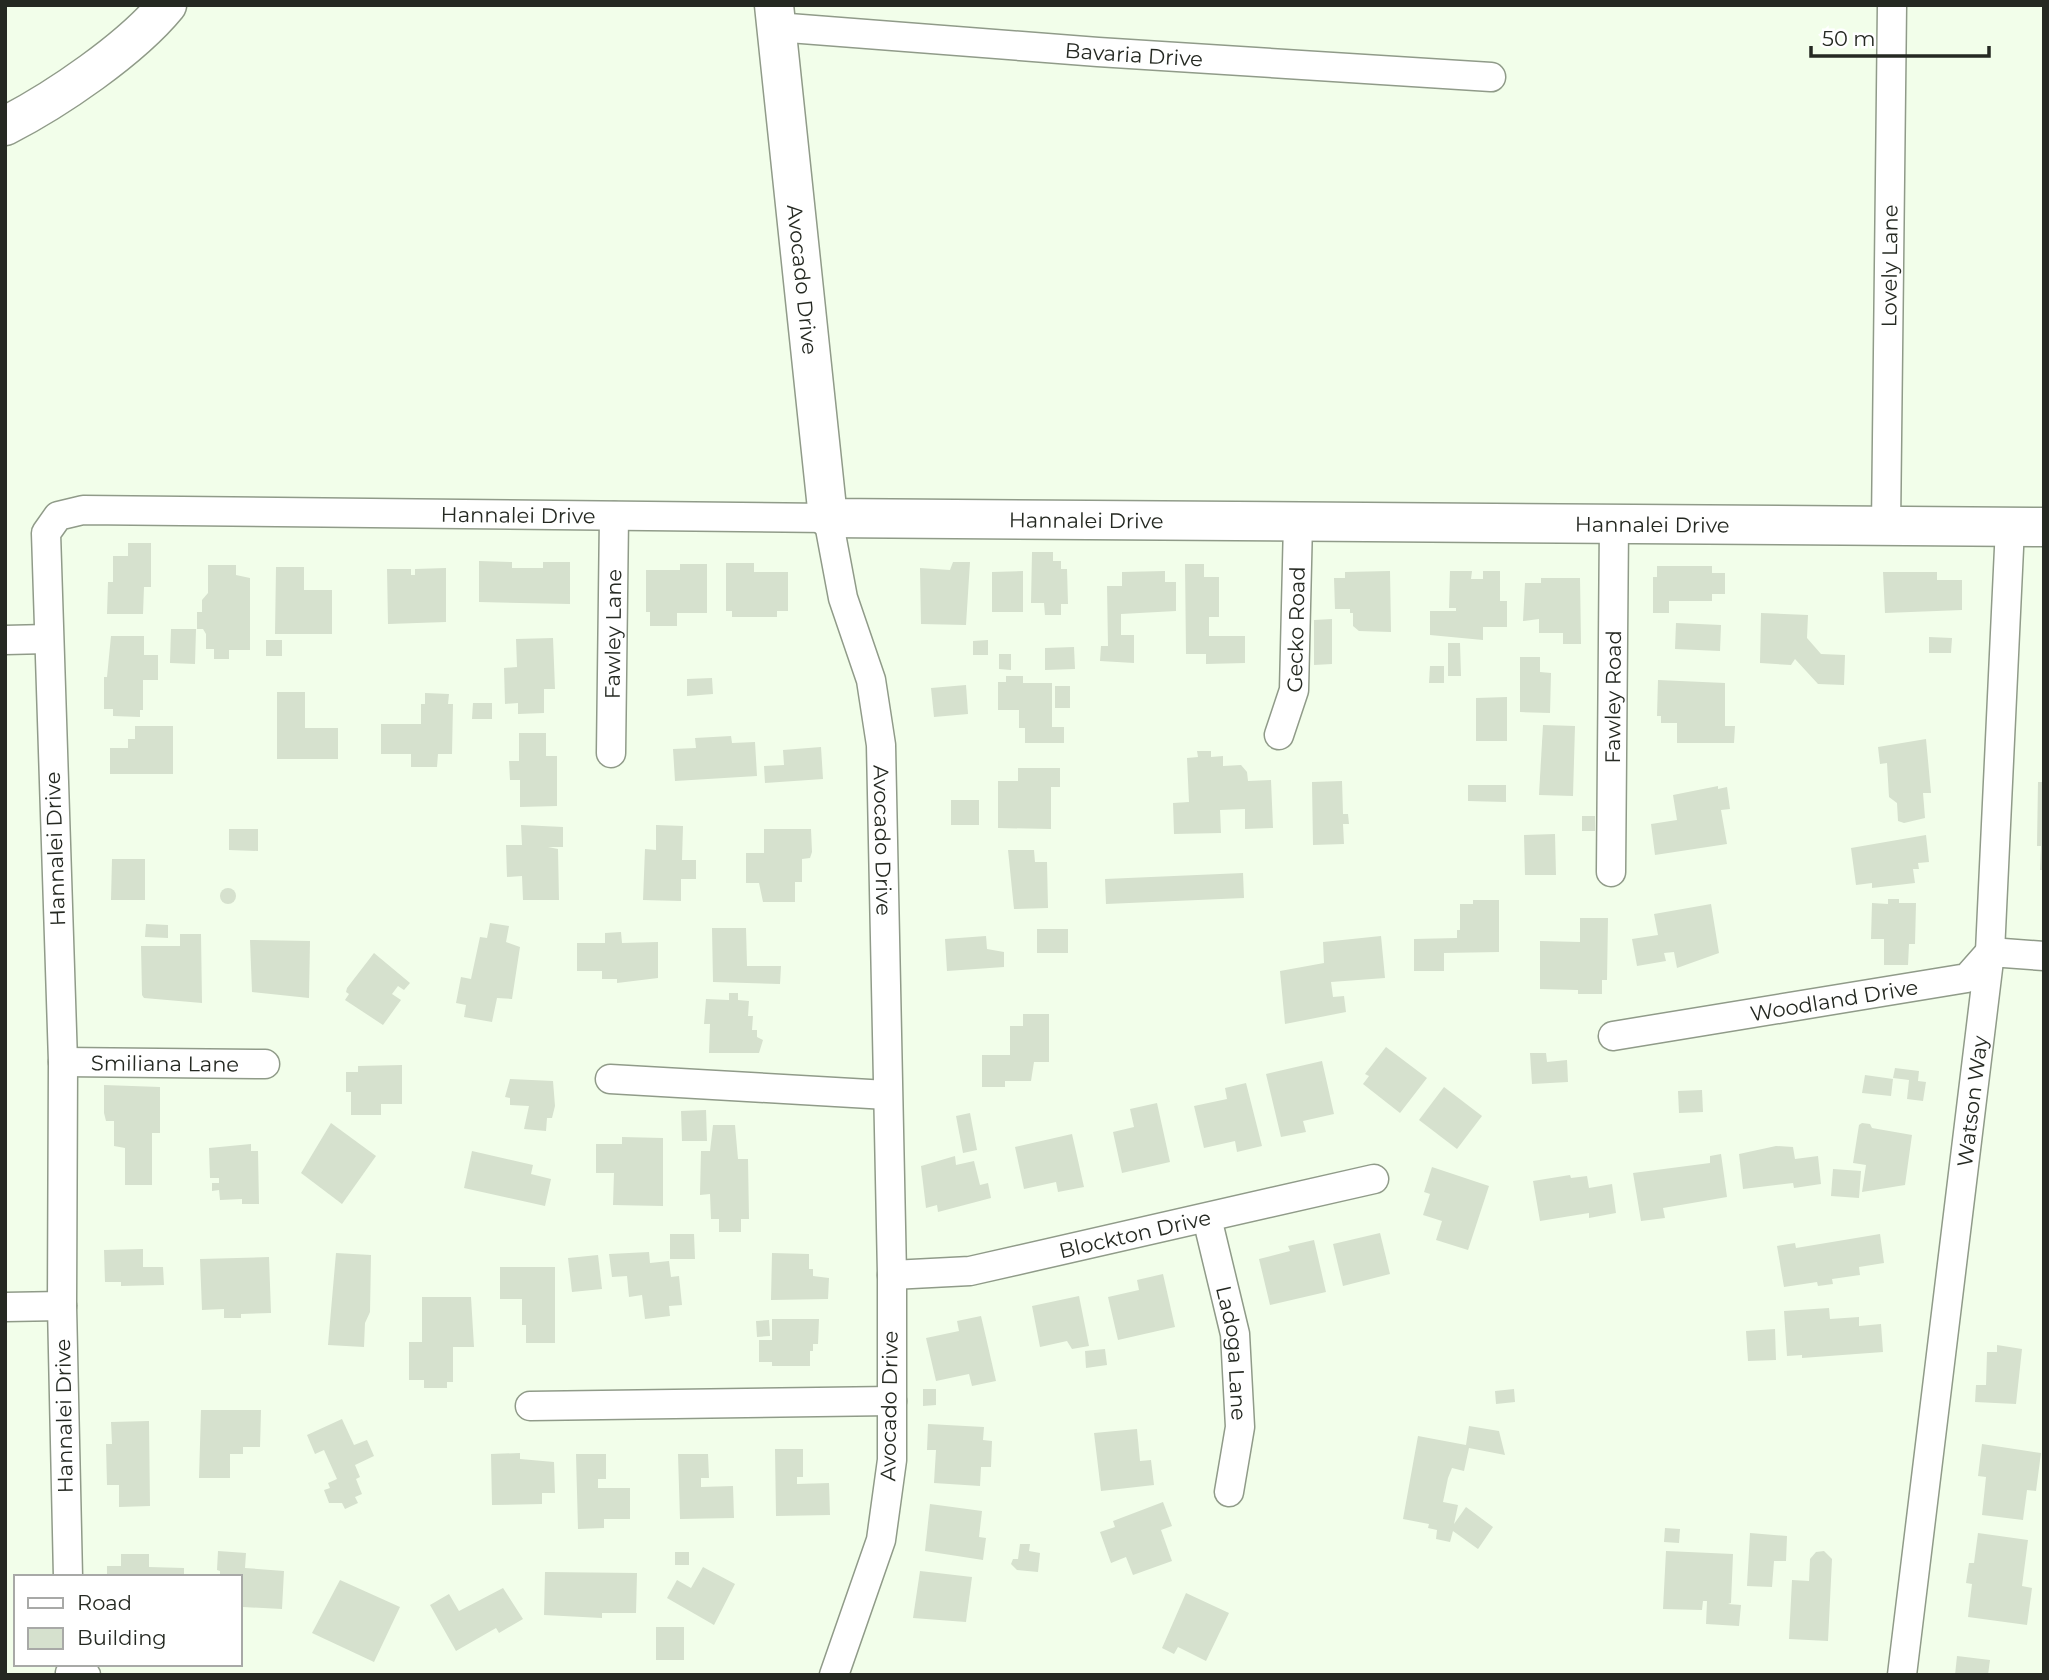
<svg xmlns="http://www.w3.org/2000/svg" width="2049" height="1680" font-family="Montserrat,sans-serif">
	<rect width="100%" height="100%" fill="#f2feea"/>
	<g fill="#d6e1ce">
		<polygon points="128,543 151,543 151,587 144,587 143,614 107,614 108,582 113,582 113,556 128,556"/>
		<polygon points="1032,552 1053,552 1053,561 1061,561 1061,569 1067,569 1068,604 1061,604 1061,615 1045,615 1044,603 1031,603"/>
		<polygon points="479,561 512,562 512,568 543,568 543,562 570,562 570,604 479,602"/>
		<polygon points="953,562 970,562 966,625 921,624 920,568 950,570"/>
		<polygon points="726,563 754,563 754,572 788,572 788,611 777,611 777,617 732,617 732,611 726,611"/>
		<polygon points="680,564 707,564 707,613 677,613 677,626 650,626 650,612 646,612 646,570 680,570"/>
		<polygon points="1185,564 1204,564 1204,577 1219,577 1219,617 1209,617 1209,636 1245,636 1245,663 1206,664 1206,654 1186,654"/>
		<polygon points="208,565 236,565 236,575 250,578 250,650 229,650 229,659 214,659 214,649 206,649 206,634 203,629 197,629 197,612 202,612 202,600 208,593"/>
		<polygon points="1657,566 1712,566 1712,573 1725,573 1725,594 1712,594 1712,601 1669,601 1669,613 1653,613 1653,577 1657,577"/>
		<polygon points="276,567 304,567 304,590 332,590 332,634 275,634"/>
		<polygon points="446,568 446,622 388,624 387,569 411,569 411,575 415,575 415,569"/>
		<polygon points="1023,571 1023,612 992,612 992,572"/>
		<polygon points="1165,571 1165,582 1176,582 1176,611 1121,614 1121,635 1134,635 1134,663 1100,661 1101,646 1108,646 1107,586 1122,586 1122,572"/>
		<polygon points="1390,571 1391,632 1359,631 1353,626 1353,613 1350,613 1350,609 1335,609 1334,578 1345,578 1345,572"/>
		<polygon points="1450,571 1472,571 1471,579 1483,579 1483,571 1500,571 1500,601 1507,601 1507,627 1483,627 1483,640 1430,635 1430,611 1456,611 1456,608 1449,608"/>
		<polygon points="1883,572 1937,572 1937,580 1962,580 1962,610 1885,613"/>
		<polygon points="1541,578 1580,578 1581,644 1563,644 1563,633 1539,633 1539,619 1523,621 1525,583 1541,583"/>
		<polygon points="1761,613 1808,615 1807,638 1821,654 1845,655 1844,685 1818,684 1795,659 1791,665 1760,663"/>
		<polygon points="1332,619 1332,664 1314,665 1314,620"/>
		<polygon points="1676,623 1721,625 1720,651 1675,649"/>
		<polygon points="171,629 196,629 195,664 170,663"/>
		<polygon points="111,636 144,636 144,655 158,655 158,680 143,680 143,710 140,710 140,717 113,716 113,709 104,709 104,677 107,677"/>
		<polygon points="1929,637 1952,638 1951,653 1929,653"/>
		<polygon points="553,638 555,689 544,689 544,713 518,714 518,703 505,704 504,668 517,667 516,639"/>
		<rect x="266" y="640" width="16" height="16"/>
		<polygon points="988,640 988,655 973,655 973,641"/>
		<polygon points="1448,643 1460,643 1461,676 1448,676"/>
		<polygon points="1074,647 1075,669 1045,670 1045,648"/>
		<polygon points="999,654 1011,654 1011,670 999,669"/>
		<polygon points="1520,657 1540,657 1540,672 1551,673 1550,713 1520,712"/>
		<polygon points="1430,666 1444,666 1444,683 1429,683"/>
		<polygon points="1006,676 1023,676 1023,683 1052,683 1052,727 1064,727 1064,743 1025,743 1025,728 1019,728 1019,710 998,710 998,682 1006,682"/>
		<polygon points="712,678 713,694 687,696 687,679"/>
		<polygon points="1658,680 1725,683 1725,726 1735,726 1734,743 1677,743 1677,723 1661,723 1661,716 1657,716"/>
		<polygon points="966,685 968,714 934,717 931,688"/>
		<rect x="1055" y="686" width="15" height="22"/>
		<polygon points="277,692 305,692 305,728 338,728 338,759 277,759"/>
		<polygon points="425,693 449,694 448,704 453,704 452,754 438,754 437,767 411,767 411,754 381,754 381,724 421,724 421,704 425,704"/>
		<polygon points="1507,697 1507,741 1476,741 1476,698"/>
		<polygon points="473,703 492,703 492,719 472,719"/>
		<polygon points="1543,725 1575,726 1573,796 1539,795"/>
		<polygon points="135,726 173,726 173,774 110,774 110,748 128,748 128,739 135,739"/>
		<polygon points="519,733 546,733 546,756 557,756 557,806 520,807 520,780 510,780 509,761 519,761"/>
		<polygon points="731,736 732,743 755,742 757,776 675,781 673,749 696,748 695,738"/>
		<polygon points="1926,739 1931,793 1923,793 1925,818 1904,823 1898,821 1897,803 1889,797 1887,763 1880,764 1878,747"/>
		<polygon points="821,747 823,779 765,783 764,766 784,765 783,750"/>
		<polygon points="1197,751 1211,751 1211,757 1223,756 1223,766 1241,765 1247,772 1248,781 1271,780 1273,828 1245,829 1245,809 1220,810 1221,833 1174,834 1173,803 1189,802 1187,758 1198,757"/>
		<polygon points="1018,768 1060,768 1060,787 1051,787 1051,829 998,828 998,781 1018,781"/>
		<polygon points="1342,781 1343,814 1348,814 1349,824 1343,824 1344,844 1313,845 1312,782"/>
		<polygon points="2038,782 2044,782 2044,870 2040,870 2041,846 2037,846"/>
		<polygon points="1468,785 1506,785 1506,802 1468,801"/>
		<polygon points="1718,786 1718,789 1727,787 1730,809 1721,810 1727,844 1655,855 1651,824 1677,820 1673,795"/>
		<rect x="951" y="800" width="28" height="25"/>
		<rect x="1582" y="816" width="13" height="15"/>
		<polygon points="521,825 563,827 563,847 548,847 558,849 559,900 523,900 522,876 507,877 506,845 522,845"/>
		<polygon points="656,825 683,826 682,860 696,860 696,879 681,879 681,901 643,900 645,849 656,850"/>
		<polygon points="229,829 258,829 258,851 229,850"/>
		<polygon points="764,829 811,829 812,852 810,858 802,859 802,882 795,882 795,902 763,902 759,883 746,883 746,853 764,853"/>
		<polygon points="1555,834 1556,875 1525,875 1524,835"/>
		<polygon points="1926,835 1929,862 1918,863 1919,869 1913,869 1915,883 1872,888 1872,883 1856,885 1851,848"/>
		<polygon points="1008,850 1034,850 1035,862 1047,862 1048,908 1014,909"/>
		<polygon points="112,859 145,859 145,900 111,900"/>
		<polygon points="1243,873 1244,898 1106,904 1105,879"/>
		<circle cx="228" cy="896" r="8"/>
		<polygon points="1888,899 1899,899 1899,903 1916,903 1915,944 1909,944 1908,965 1884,965 1884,939 1871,939 1872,903 1888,904"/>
		<polygon points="1473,900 1499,900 1499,952 1444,953 1444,971 1414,971 1414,939 1457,938 1457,930 1460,930 1460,904 1473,904"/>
		<polygon points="1711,904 1719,953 1677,968 1674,952 1664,953 1666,961 1637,966 1632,939 1658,935 1654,914"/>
		<polygon points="1580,918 1608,918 1607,980 1602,980 1602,994 1578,994 1578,990 1540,989 1540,941 1580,942"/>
		<polygon points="490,923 509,926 506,942 520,947 512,999 497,998 492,1022 464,1017 466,1005 456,1003 461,977 471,979 480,937 487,938"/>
		<polygon points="146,924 168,925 168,938 145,937"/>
		<polygon points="712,928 746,928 747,966 781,966 780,984 713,982"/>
		<rect x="1037" y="929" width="31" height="24"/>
		<polygon points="621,932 622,943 658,942 658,978 617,983 617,979 602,979 602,971 577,971 577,943 605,943 605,933"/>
		<polygon points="180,934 201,934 202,1003 144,998 142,995 141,946 180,946"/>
		<polygon points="986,936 987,949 1004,952 1004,967 947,971 945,939"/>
		<polygon points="1381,936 1385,978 1331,982 1333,997 1344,996 1346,1012 1285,1024 1280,971 1324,963 1323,942"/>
		<polygon points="250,940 310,941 309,998 252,992"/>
		<polygon points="374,953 410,983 404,990 398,986 392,994 401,1000 383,1025 345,1000 349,994 346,992 347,988"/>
		<polygon points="729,993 738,993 738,1000 749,1001 748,1016 753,1016 752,1030 757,1030 757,1037 763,1040 759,1053 709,1053 710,1024 704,1024 706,999 729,1000"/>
		<polygon points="1023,1014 1049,1014 1049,1062 1034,1062 1031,1081 1005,1081 1005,1087 982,1087 982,1055 1010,1055 1010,1026 1023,1026"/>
		<polygon points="1386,1047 1427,1078 1400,1113 1363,1084 1369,1076 1365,1074"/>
		<polygon points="1530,1053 1546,1053 1547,1062 1567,1060 1568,1082 1532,1084"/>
		<polygon points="1322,1061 1334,1114 1303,1121 1306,1132 1281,1137 1266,1074"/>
		<polygon points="402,1065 402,1104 381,1104 381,1115 351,1115 351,1092 346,1092 346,1072 358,1072 358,1066"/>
		<polygon points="1895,1068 1919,1071 1918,1081 1926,1082 1923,1101 1907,1099 1909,1080 1893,1078"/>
		<polygon points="1865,1075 1893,1079 1891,1096 1862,1093"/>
		<polygon points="510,1079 553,1081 555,1106 552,1118 547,1118 546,1131 524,1129 529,1106 510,1105 510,1098 505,1097"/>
		<polygon points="1246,1083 1262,1146 1237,1152 1235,1141 1204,1148 1194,1106 1227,1099 1225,1088"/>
		<polygon points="104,1085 160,1087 160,1133 152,1133 152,1185 125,1185 125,1148 114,1146 114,1121 106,1121 104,1113"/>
		<polygon points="1444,1087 1482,1116 1457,1149 1419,1120"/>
		<polygon points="1702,1090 1703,1112 1679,1113 1678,1091"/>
		<polygon points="1157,1103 1170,1162 1122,1173 1113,1132 1134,1127 1130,1109"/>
		<polygon points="706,1110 707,1141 682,1141 681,1111"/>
		<polygon points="970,1113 977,1150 963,1153 956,1116"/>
		<polygon points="331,1123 376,1156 342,1204 301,1173"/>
		<polygon points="1862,1123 1870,1124 1872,1128 1912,1135 1905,1185 1862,1192 1866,1165 1853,1163 1859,1125"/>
		<polygon points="713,1125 735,1125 738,1159 748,1159 749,1219 741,1219 741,1232 719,1232 719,1219 711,1219 710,1194 700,1195 701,1151 710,1151"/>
		<polygon points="1072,1134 1084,1187 1058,1192 1056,1182 1024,1189 1015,1147"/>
		<polygon points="622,1137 663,1138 663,1206 613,1205 614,1173 596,1173 596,1144 622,1144"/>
		<polygon points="251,1144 251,1151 258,1151 259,1204 242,1204 242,1199 220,1200 219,1190 212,1191 212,1183 219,1183 219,1178 210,1178 209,1148"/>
		<polygon points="1776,1146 1793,1147 1795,1159 1818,1156 1821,1184 1794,1188 1793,1183 1743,1189 1739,1154"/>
		<polygon points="472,1151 533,1165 531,1174 551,1179 545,1206 464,1188"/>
		<polygon points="1721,1154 1727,1197 1663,1208 1665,1218 1641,1221 1633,1173 1710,1163 1710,1156"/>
		<polygon points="955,1156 956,1165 974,1161 980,1185 988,1183 991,1198 938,1212 937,1205 926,1208 921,1166"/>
		<polygon points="1432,1167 1489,1186 1468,1250 1436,1240 1442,1221 1423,1215 1430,1194 1424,1192"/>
		<polygon points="1833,1169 1861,1171 1859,1198 1831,1196"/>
		<polygon points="1570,1175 1571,1178 1587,1176 1589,1188 1612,1184 1616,1213 1589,1218 1589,1213 1540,1221 1533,1181"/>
		<polygon points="1380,1233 1390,1274 1343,1286 1333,1244"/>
		<polygon points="670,1234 694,1234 695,1259 670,1259"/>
		<polygon points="1880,1234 1884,1263 1859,1267 1860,1275 1832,1279 1833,1284 1818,1286 1817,1282 1784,1287 1777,1246 1795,1243 1796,1248"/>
		<polygon points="1314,1240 1326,1292 1270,1305 1259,1259 1290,1251 1288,1246"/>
		<polygon points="143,1249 143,1267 163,1267 164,1285 121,1286 121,1282 105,1282 104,1250"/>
		<polygon points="649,1252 650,1263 669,1261 671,1277 679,1276 682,1305 669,1306 670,1316 645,1319 642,1295 629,1297 627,1276 612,1277 609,1254"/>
		<polygon points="336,1253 371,1255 370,1312 365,1323 364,1347 328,1345"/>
		<polygon points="772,1253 809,1254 809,1269 813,1269 813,1276 829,1278 828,1299 771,1300"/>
		<polygon points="598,1255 602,1289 572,1292 568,1258"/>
		<polygon points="269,1257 271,1313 241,1314 241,1318 224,1318 224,1309 202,1310 200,1259"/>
		<polygon points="500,1267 555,1267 555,1343 526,1343 526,1325 522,1325 522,1299 500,1299"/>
		<polygon points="1163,1274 1175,1327 1118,1340 1108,1297 1139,1290 1137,1280"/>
		<polygon points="1079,1296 1089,1346 1072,1349 1067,1341 1040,1347 1032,1306"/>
		<polygon points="422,1297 471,1297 474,1347 453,1347 453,1382 447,1382 447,1388 424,1388 424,1380 409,1380 409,1342 422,1342"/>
		<polygon points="1829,1308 1830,1319 1859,1317 1859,1326 1881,1324 1883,1352 1802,1358 1802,1355 1787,1356 1784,1311"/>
		<polygon points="981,1316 996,1381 972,1386 969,1374 936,1381 926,1338 959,1331 957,1321"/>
		<polygon points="772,1319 819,1319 818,1344 813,1344 813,1351 810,1351 810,1366 772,1366 772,1362 759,1362 759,1340 772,1340"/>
		<polygon points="769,1320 770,1336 757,1337 756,1321"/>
		<polygon points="1775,1329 1776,1360 1748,1361 1746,1331"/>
		<polygon points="1997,1345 2022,1349 2016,1404 1975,1402 1976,1385 1986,1385 1987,1352 1997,1352"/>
		<polygon points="1105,1349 1107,1365 1086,1368 1085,1351"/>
		<polygon points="923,1389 936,1389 936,1405 923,1406"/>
		<polygon points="1514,1389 1515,1402 1496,1404 1495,1391"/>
		<polygon points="201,1410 261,1410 260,1447 243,1447 243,1454 230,1454 230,1478 199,1478"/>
		<polygon points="342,1419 354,1445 367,1440 374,1456 355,1465 360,1477 356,1479 362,1494 355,1497 358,1503 345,1509 342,1503 329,1503 324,1490 330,1488 328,1483 337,1479 324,1450 315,1454 307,1435"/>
		<polygon points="149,1421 150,1506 119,1507 119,1485 107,1485 106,1444 112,1444 111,1422"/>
		<polygon points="928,1424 984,1427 983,1440 992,1441 991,1467 981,1467 980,1486 934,1483 936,1450 927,1450"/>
		<polygon points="1469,1426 1499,1431 1505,1455 1469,1448 1464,1471 1452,1468 1448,1478 1443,1502 1458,1505 1454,1524 1466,1507 1493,1527 1478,1549 1453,1531 1450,1542 1436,1539 1437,1530 1428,1528 1429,1524 1403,1519 1418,1436 1466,1445"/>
		<polygon points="1137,1429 1140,1461 1151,1460 1154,1485 1101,1491 1094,1433"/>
		<polygon points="1982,1444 2041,1453 2036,1491 2027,1490 2023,1520 1982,1515 1986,1477 1978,1476"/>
		<polygon points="775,1449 803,1449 803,1477 797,1477 797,1484 829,1483 830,1515 776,1516"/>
		<polygon points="520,1453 520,1459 554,1462 555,1493 542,1493 542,1504 492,1505 491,1454"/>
		<polygon points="576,1454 606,1454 606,1479 598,1479 598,1488 630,1488 630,1519 604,1519 604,1528 578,1529"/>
		<polygon points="678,1454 708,1454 709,1478 701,1478 701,1487 733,1486 734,1518 680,1519"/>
		<polygon points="1163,1502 1172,1526 1161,1530 1172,1561 1133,1575 1126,1557 1111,1563 1100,1532 1115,1527 1113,1521"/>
		<polygon points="930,1504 982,1511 979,1537 986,1538 983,1560 925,1551"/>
		<polygon points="1665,1528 1680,1529 1679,1543 1664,1542"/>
		<polygon points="1750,1533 1787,1536 1786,1561 1774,1561 1772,1587 1747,1586"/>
		<polygon points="1978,1533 2028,1540 2022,1586 2032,1588 2027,1625 1968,1617 1972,1584 1966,1583 1969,1563 1974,1563"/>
		<polygon points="1020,1544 1030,1544 1029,1551 1040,1553 1038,1572 1017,1570 1011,1564 1013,1559 1018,1559"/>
		<polygon points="218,1551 246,1553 245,1568 284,1571 282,1609 243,1607 240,1632 240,1577 220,1577 220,1571 217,1570"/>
		<polygon points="1666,1551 1733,1554 1731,1603 1728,1604 1741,1605 1739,1626 1706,1624 1707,1601 1703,1601 1702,1610 1663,1609"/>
		<polygon points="1824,1551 1832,1559 1828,1641 1789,1639 1792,1580 1809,1581 1810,1559 1816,1552"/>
		<rect x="675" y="1552" width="14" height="13"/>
		<polygon points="121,1554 149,1554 149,1567 184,1568 184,1577 107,1577 107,1566 121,1566"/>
		<polygon points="703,1567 735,1584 714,1625 667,1598 677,1580 691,1588"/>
		<polygon points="920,1571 972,1577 966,1622 913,1618"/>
		<polygon points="545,1572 637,1573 636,1613 602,1613 602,1618 544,1615"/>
		<polygon points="340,1580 400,1607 374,1662 312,1633"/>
		<polygon points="503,1588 523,1619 499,1633 496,1628 456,1651 430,1605 449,1594 459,1611"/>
		<polygon points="1186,1593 1229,1613 1206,1661 1178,1647 1174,1654 1162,1648"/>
		<rect x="656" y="1627" width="28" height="33"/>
		<polygon points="1957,1656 1990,1660 1988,1675 1955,1675"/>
	</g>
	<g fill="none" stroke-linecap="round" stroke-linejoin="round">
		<g stroke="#909b89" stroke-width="31">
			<g id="street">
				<path id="s1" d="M776,27L1098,52L1491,77"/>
				<path id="s2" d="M1886,527L1892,5"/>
				<polyline points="5,640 48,639"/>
				<path id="s3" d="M1279,735L1294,690L1298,522"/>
				<path id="s4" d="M611,753L614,516"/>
				<path id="s5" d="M1611,872L1614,524"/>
				<path id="s6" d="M1613,1036L1967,978L1990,952L2044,956"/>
				<path id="s7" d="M63,1062L265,1064"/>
				<polyline points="610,1079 887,1095"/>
				<path id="s8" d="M1207,1218L1235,1334L1240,1427L1229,1492"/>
				<path id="s9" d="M892,1275L970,1271L1374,1179"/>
				<polyline points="5,1307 62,1306"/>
				<polyline points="530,1406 892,1401"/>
				<path id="s10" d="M68,1577L62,1306L63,1062L46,533L58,516L83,510L828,518L843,598L871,680L881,745L892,1275V1460L881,1540L834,1675"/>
				<polyline points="70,1673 86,1675"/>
				<path id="s11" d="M1902,1675L1990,952L2010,527"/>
			</g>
		</g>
		<g stroke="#909b89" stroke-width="41">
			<g id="secondary">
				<path id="s12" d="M774,5L828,518L2044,527"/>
				<path d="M5,126C56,100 131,49 167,5"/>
			</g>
		</g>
		<use href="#street" stroke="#fff" stroke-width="28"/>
		<use href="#secondary" stroke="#fff" stroke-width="38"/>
	</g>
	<g text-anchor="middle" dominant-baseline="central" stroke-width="5" stroke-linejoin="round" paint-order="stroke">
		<g font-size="21" fill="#252922" stroke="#fff">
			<text stroke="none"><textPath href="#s1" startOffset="359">Bavaria Drive</textPath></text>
			<text stroke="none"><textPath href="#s2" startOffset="261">Lovely Lane</textPath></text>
			<text stroke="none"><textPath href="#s12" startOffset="276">Avocado Drive</textPath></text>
			<text stroke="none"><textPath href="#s10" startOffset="1526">Hannalei Drive</textPath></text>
			<text stroke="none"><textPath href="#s12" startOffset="774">Hannalei Drive</textPath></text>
			<text stroke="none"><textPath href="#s12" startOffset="1340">Hannalei Drive</textPath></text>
			<text stroke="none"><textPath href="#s3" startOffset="108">Gecko Road</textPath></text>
			<text stroke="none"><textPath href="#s4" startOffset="119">Fawley Lane</textPath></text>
			<text stroke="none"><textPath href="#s5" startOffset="175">Fawley Road</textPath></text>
			<text stroke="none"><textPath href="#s10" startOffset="2165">Avocado Drive</textPath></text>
			<text transform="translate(55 849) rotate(-92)">Hannalei Drive</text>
			<text stroke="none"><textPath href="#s6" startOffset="224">Woodland Drive</textPath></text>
			<text stroke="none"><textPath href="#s7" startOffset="102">Smiliana Lane</textPath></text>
			<text stroke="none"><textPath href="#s11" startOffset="578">Watson Way</textPath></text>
			<text stroke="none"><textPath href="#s9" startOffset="247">Blockton Drive</textPath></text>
			<text stroke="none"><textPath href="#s8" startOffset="138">Ladoga Lane</textPath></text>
			<text transform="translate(889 1406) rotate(-89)">Avocado Drive</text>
			<text transform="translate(64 1416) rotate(-91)">Hannalei Drive</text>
		</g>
	</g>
	<rect width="2049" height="1680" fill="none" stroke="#252922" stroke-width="14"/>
	<rect x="14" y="1575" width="228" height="91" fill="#ffffff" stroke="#a8a9a7" stroke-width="2"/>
	<rect x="28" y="1598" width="35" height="10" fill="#ffffff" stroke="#a8a9a7" stroke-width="2"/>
	<text x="77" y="1610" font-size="21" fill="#252922">Road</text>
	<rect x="28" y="1628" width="35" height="21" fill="#d6e1ce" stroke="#a8a9a7" stroke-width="2"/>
	<text x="77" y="1645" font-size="21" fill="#252922">Building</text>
	<path d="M1811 46v10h178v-10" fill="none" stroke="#252922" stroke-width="3.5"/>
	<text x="1822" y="46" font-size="21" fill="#252922" stroke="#ffffff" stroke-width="5" paint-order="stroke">50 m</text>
</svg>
